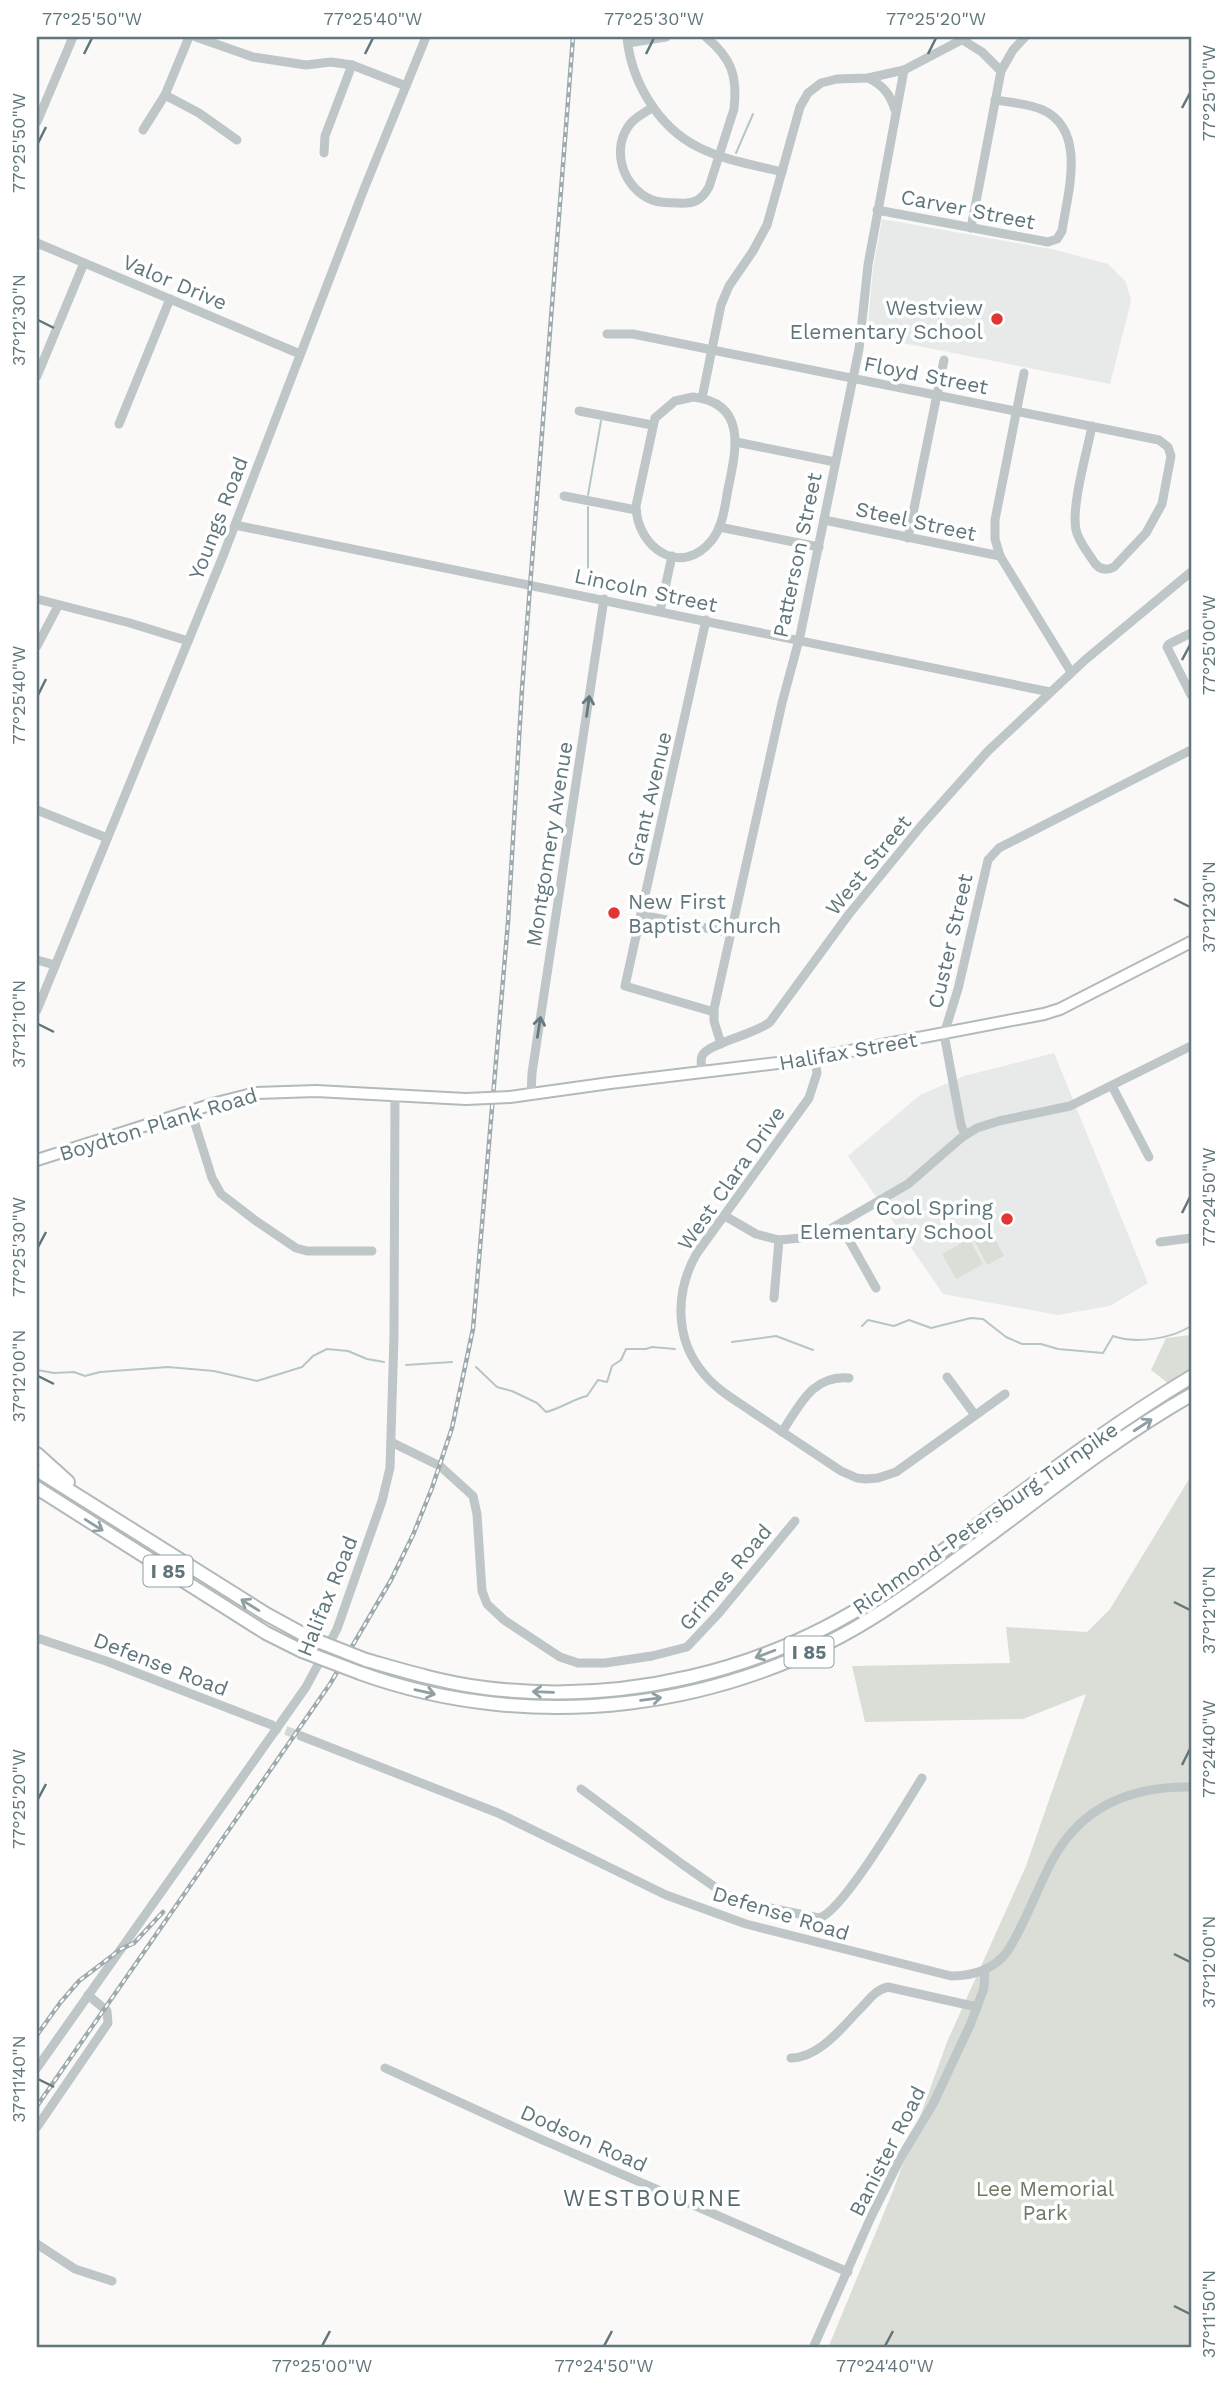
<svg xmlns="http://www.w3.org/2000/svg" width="1228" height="2385" font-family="'Work Sans',sans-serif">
	<rect width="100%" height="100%" fill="#faf9f8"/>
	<g fill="#e8e9e9">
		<polygon points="882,219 1056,250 1108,264 1126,282 1131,301 1110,384 867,336 873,269"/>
		<polygon points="1054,1053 1148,1283 1110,1306 1058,1315 943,1294 848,1156 920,1095 964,1076"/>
	</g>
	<g fill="#dbded7">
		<polygon points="989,1227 1004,1256 987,1265 972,1236"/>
		<polygon points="969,1239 983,1264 956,1279 942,1254"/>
		<polygon points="1191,1335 1191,1401 1151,1370 1166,1338"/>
		<polygon points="1191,1476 1191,2348 828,2348 893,2191 947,2042 1026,1866 1086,1694 1023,1719 865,1722 852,1666 1010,1663 1006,1627 1087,1632 1110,1609"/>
	</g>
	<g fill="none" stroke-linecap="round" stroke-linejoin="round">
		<g stroke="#b6c6c7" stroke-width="2">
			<polyline points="736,153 753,114"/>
			<polyline points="588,495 601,421"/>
			<polyline points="588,587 588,507"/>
			<path d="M862,1326L868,1320L894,1326L909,1320L931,1328L971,1318L983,1319L1006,1337L1022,1344H1041L1058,1349L1103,1353L1113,1336C1136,1344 1171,1339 1191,1326"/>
			<polyline points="732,1342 776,1336 813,1350"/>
			<polyline points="406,1365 452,1362"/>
			<path d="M476,1367L497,1387L512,1391L537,1403L546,1412C560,1409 573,1399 587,1396L598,1380L607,1382L612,1366L621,1360L626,1349H646L652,1347L675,1349"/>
			<polyline points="37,1370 54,1373 74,1372 85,1376 100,1372 168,1367 214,1371 257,1381 302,1367 313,1356 327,1349 348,1351 367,1359 384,1362"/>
		</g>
		<polyline stroke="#d4d8d9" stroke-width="9" stroke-dasharray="9 4.5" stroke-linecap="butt" points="273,1726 301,1736"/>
		<g stroke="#b2babc" stroke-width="14">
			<g id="major">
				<polyline points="510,1097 610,1083 803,1060 1044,1014 1060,1009 1191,942"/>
				<polyline points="37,1160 216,1103 256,1093 316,1091 466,1099"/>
			</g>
		</g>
		<g stroke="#b2b9bb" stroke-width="16">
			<g id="highway">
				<polyline points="37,1454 68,1482"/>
				<polyline points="37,1470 266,1614 310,1638"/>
				<polyline points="37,1488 266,1633 302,1651"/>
				<path d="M366,1660C405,1671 444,1683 485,1688C622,1705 764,1672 879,1596C919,1570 957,1540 995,1512C1059,1465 1123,1418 1191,1377"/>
				<path d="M360,1673C532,1735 730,1711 883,1611C988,1543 1082,1457 1191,1395"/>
			</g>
		</g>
		<g stroke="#bec6c8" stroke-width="9">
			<polyline points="196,37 253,57 306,65 331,62 352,65 406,86"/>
			<path d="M627,37C631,81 658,127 698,147C723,160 755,165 782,172"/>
			<polyline points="961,39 982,52 1001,71"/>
			<polyline points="628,43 666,37"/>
			<path d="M868,78C883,85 890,94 895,110"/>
			<polyline points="165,95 199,113 237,140"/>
			<path d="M653,107C646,112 637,116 631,123C610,147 622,188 652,200C660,203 670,203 678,203C694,204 701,201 709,187L734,109C738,75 731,58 706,37"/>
			<polyline points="37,122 73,37"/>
			<polyline points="143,130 165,95 189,37"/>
			<polyline points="324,153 325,136 352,65"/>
			<path d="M877,210L1048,242L1057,239L1062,231C1067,195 1088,131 1043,110C1029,104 1010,102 995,100"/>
			<polyline points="971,228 1001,71 1013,50 1025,37"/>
			<polyline points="37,243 300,354"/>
			<path d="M607,334H633L1159,440L1168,447L1171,456L1162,504L1146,533L1114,567C1104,572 1097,568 1092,559C1086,550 1078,540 1076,530C1071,506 1087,452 1092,426"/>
			<polyline points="1024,373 995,520 995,539 1000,556 1071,672"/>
			<polyline points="37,376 84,263"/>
			<path d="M693,397C748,403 736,451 728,489C725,506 723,526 712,540C682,578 637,549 636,506L655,418L675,401Z"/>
			<polyline points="702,398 721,305 729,286 753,251 767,225 800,107 808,93 821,83 837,79 868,78 904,70 967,37"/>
			<polyline points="579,411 652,425"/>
			<polyline points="119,424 170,299"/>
			<polyline points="736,442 835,462"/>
			<polyline points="564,496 636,510"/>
			<polyline points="824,520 1000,556"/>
			<polyline points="235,525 1050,692"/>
			<polyline points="719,527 819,547"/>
			<polyline points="908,538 944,360"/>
			<polyline points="37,599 130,623 188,641"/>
			<polyline points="660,611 672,556"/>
			<polyline points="706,620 625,986 714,1012"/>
			<polyline points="1191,633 1169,644 1167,647 1191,695"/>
			<polyline points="37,646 58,606"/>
			<polyline points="37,810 107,838"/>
			<polyline points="641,915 731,933"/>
			<polyline points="37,960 55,965"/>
			<polyline points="37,1010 223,556 364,189 426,37"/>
			<polyline points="721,1044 714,1021 714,1009 782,703 800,636 859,349 868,265 904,70"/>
			<path d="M815,1058L817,1073L809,1098L697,1253C675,1291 674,1339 704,1374C716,1389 735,1400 751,1411C781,1431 811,1451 841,1471L857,1478L866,1479L878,1478L896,1472L1005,1394"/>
			<path d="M702,1073C702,1068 700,1061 702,1056C706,1044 756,1034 770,1022L849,914L921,826L988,751L1085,660L1191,572"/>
			<polyline points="1112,1086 1149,1157"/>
			<polyline points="531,1095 532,1073 604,599"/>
			<polyline points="191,1111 212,1178 221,1194 256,1221 296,1248 307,1251 372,1251"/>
			<polyline points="965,1135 961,1125 944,1034 958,989 988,860 999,848 1191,750"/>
			<polyline points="725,1216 756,1234 779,1240 802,1238 827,1231 908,1184 961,1138 977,1128 999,1121 1070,1106 1191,1046"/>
			<polyline points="840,1224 876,1288"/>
			<polyline points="1160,1242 1191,1238"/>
			<polyline points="774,1298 779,1240"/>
			<polyline points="947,1377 975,1415"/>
			<path d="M782,1432C800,1405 812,1375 849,1378"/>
			<polyline points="391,1442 440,1466 473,1496 477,1514 482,1591 487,1604 504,1620 560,1657 578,1663 605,1663 652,1656 687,1647 719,1613 795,1521"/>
			<polyline points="37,1638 106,1661 272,1725"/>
			<path d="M301,1736L498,1813L666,1895L746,1924L951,1976C973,1976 993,1970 1007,1952C1025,1924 1036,1891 1052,1861C1081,1806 1132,1786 1191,1787"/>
			<path d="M581,1789L682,1864L722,1892L741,1902L819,1918C843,1912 906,1803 922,1778"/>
			<path d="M791,2058C818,2058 841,2029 858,2011C868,2002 874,1990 888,1987L977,2007"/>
			<polyline points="37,2068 306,1687 337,1629 382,1501 390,1468 394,1336 395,1094"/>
			<polyline points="385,2068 538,2138 848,2272"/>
			<polyline points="37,2127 108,2023 107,2011 88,1995"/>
			<polyline points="37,2244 75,2269 112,2281"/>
			<polyline points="813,2348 871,2217 901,2157 933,2104 971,2023 984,1988 985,1969"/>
		</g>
		<use href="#major" stroke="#fff" stroke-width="10"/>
		<use href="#highway" stroke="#fff" stroke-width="12"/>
		<g stroke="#9eaaad" stroke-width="4.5">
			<g id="rail">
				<polyline points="37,2035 60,2003 79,1981 121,1949 134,1943 163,1912"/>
				<polyline points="37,2106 330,1684 391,1580 413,1535 432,1488 452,1428 473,1329 508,922 522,689 573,37"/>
			</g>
		</g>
		<use href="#rail" stroke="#fff" stroke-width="2" stroke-dasharray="5" stroke-linecap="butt"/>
		<g stroke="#b2babc" stroke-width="14" stroke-linecap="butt">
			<polyline id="major-bridge" points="466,1099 510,1097"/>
		</g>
		<g stroke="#b2b9bb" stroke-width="16" stroke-linecap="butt">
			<g id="highway-bridge">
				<polyline points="310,1638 366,1660"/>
				<polyline points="302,1651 360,1673"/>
			</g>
		</g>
		<use href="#major-bridge" stroke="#fff" stroke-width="10"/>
		<use href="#highway-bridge" stroke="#fff" stroke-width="12"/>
	</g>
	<defs><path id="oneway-shaft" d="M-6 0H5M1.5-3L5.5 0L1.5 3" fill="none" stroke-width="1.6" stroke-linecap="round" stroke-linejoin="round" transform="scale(1.75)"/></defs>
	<g stroke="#657a80">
		<use href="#oneway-shaft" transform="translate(588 706) rotate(-82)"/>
		<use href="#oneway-shaft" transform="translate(539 1027) rotate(-81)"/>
	</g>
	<g stroke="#909fa3">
		<use href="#oneway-shaft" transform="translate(1143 1425) rotate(-33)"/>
		<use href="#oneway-shaft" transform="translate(94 1525) rotate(32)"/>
		<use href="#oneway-shaft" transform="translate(250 1605) rotate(-148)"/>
		<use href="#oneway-shaft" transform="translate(765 1654) rotate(159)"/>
		<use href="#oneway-shaft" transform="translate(425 1692) rotate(13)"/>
		<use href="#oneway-shaft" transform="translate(543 1692) rotate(-178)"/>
		<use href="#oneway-shaft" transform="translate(651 1699) rotate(-8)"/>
	</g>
	<path fill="none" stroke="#60767c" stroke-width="2.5" d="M84,54L92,38M365,54L373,38M646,54L654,38M928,54L936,38M1182,108L1190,93M38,143L46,127M38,320L54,328M1182,660L1190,645M38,695L46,679M1174,899L1190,907M38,1024L54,1032M1182,1213L1190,1197M38,1247L46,1232M38,1376L54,1384M1174,1602L1190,1610M1182,1765L1190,1749M38,1799L46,1784M1174,1954L1190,1962M38,2079L54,2087M1174,2306L1190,2314M322,2346L330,2331M604,2346L612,2331M885,2346L893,2331"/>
	<g fill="#e03532" stroke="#fff" stroke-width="2.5">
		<circle cx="997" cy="319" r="7"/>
		<circle cx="614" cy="913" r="7"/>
		<circle cx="1007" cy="1219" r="7"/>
	</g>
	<g text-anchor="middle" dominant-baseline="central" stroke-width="7" stroke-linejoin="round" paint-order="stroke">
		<g fill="#fff" stroke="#909fa3" stroke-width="2">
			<rect x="143.5" y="1555.5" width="49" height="31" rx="5"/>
			<rect x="784.5" y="1636.5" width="49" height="31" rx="5"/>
		</g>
		<g font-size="19" font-weight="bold" fill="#60767c">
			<text x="168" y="1571">I 85</text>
			<text x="809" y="1652">I 85</text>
		</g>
		<g font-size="21" fill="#60767c" stroke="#fff">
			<text transform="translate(968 209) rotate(11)">Carver Street</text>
			<text transform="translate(175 282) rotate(23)">Valor Drive</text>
			<text transform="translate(926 375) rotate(11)">Floyd Street</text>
			<text transform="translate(218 518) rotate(-69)">Youngs Road</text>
			<text transform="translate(916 521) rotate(12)">Steel Street</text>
			<text transform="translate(797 555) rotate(-78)">Patterson Street</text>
			<text transform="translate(646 590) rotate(12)">Lincoln Street</text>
			<text transform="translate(649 799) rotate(-77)">Grant Avenue</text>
			<text transform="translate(549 844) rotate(-81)">Montgomery Avenue</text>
			<text transform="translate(868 865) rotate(-51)">West Street</text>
			<text transform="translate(950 941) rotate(-77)">Custer Street</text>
			<text transform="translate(848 1051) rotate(-10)">Halifax Street</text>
			<text transform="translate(158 1124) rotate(-17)">Boydton Plank Road</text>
			<text transform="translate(731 1178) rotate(-55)">West Clara Drive</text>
			<text transform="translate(985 1518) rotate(-35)">Richmond-Petersburg Turnpike</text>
			<text transform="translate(725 1577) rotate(-50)">Grimes Road</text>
			<text transform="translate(327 1596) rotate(-68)">Halifax Road</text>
			<text transform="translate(161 1664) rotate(21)">Defense Road</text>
			<text transform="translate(781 1913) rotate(17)">Defense Road</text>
			<text transform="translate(584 2138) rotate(24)">Dodson Road</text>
			<text transform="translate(887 2151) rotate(-63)">Banister Road</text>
		</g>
		<g font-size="21" fill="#60767c" stroke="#fff" text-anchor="end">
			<text x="983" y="307">Westview<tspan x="983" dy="24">Elementary School</tspan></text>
			<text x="628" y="901" text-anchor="start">New First<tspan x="628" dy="24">Baptist Church</tspan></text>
			<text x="993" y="1207">Cool Spring<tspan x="993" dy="24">Elementary School</tspan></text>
		</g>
		<g font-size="21" fill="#6d7a64" stroke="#fff">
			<text x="1045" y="2188">Lee Memorial<tspan x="1045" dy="24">Park</tspan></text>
		</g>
		<g font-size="23" letter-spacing="2" fill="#57686d" stroke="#fff">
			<text x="653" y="2198">WESTBOURNE</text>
		</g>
	</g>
	<rect width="1228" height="2385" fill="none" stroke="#ffffff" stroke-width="77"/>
	<rect x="38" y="38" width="1152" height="2308" fill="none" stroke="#60767c" stroke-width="2.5"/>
	<g font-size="18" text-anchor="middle" fill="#60767c">
		<text x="92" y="25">77°25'50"W</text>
		<text x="373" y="25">77°25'40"W</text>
		<text x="654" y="25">77°25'30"W</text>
		<text x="936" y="25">77°25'20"W</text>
		<text transform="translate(1209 93) rotate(-90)" y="6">77°25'10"W</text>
		<text transform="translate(19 143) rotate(-90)" y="6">77°25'50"W</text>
		<text transform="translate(19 320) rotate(-90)" y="6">37°12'30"N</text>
		<text transform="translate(1209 645) rotate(-90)" y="6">77°25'00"W</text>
		<text transform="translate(19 695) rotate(-90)" y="6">77°25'40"W</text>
		<text transform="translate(1209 907) rotate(-90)" y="6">37°12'30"N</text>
		<text transform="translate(19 1024) rotate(-90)" y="6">37°12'10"N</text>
		<text transform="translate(1209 1197) rotate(-90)" y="6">77°24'50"W</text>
		<text transform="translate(19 1247) rotate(-90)" y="6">77°25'30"W</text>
		<text transform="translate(19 1376) rotate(-90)" y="6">37°12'00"N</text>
		<text transform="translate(1209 1610) rotate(-90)" y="6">37°12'10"N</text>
		<text transform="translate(1209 1749) rotate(-90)" y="6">77°24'40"W</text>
		<text transform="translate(19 1799) rotate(-90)" y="6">77°25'20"W</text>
		<text transform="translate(1209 1962) rotate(-90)" y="6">37°12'00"N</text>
		<text transform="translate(19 2079) rotate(-90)" y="6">37°11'40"N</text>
		<text transform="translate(1209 2314) rotate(-90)" y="6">37°11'50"N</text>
		<text x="322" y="2372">77°25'00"W</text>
		<text x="604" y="2372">77°24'50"W</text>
		<text x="885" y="2372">77°24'40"W</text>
	</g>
</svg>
